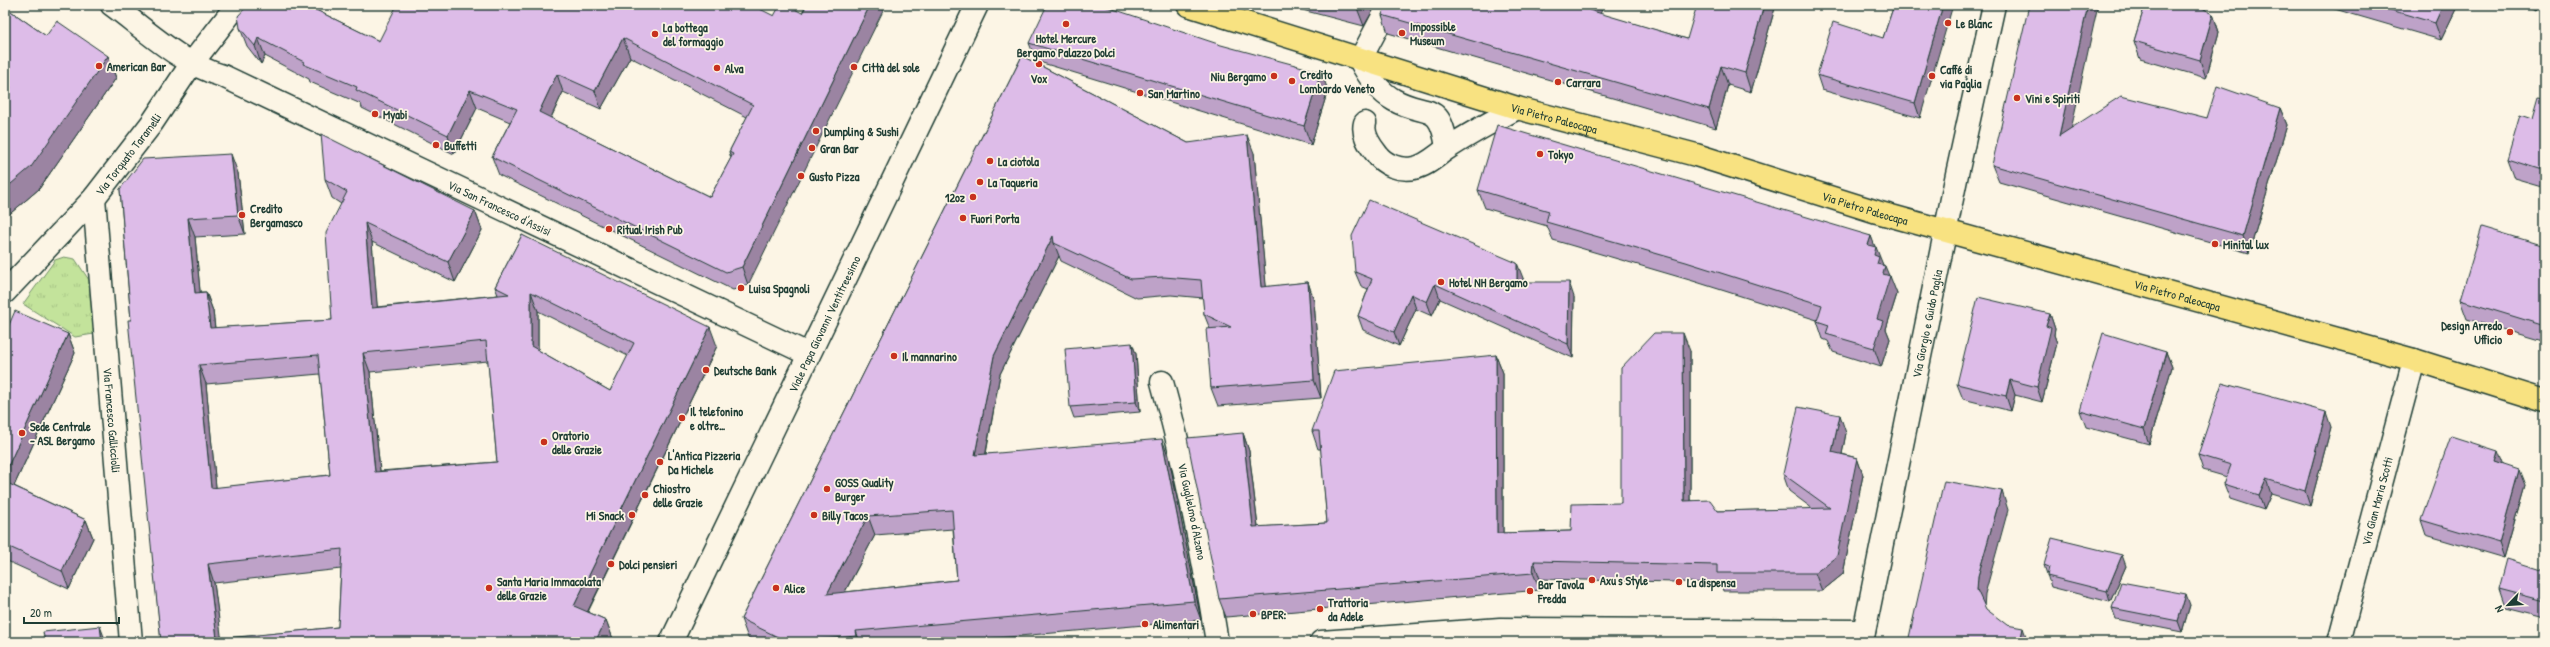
<svg xmlns="http://www.w3.org/2000/svg" width="2550" height="647" font-family="'Patrick Hand',sans-serif">
	<defs>
		<pattern id="grass-tufts" width="24" height="20" patternUnits="userSpaceOnUse"><rect width="24" height="20" fill="#c3e39b"/><path d="M3 7l-1-3M5 7V3M7 7l1-3M15 17l-1-3M17 17v-4M19 17l1-3" fill="none" stroke="#a7c486"/></pattern>
	</defs>
	<rect width="100%" height="100%" fill="#fcf5e5"/>
	<filter id="ink" filterUnits="userSpaceOnUse"><feTurbulence type="fractalNoise" baseFrequency=".025" numOctaves="2"/><feDisplacementMap in="SourceGraphic" scale="8" xChannelSelector="R" yChannelSelector="G"/><feConvolveMatrix kernelMatrix="1 2 1 2 8 2 1 2 1" color-interpolation-filters="sRGB"/></filter>
	<g filter="url(#ink)">
		<polygon fill="url(#grass-tufts)" stroke="#719068" points="64,257 75,259 89,280 94,334 75,337 23,304 55,260"/>
		<g fill="none" stroke-linecap="round" stroke-linejoin="round">
			<g stroke="#1f3d34" stroke-width="25">
				<g id="minor">
					<path id="s1" d="M112,5C146,30 181,64 223,76L808,354"/>
					<path d="M1389,5L1360,60C1368,76 1378,91 1394,100C1426,118 1440,99 1447,148"/>
					<path d="M1365,123C1362,134 1369,144 1376,153C1384,165 1400,171 1414,168C1427,166 1437,155 1448,148C1470,133 1494,121 1517,108"/>
					<path id="s2" d="M94,198L131,642"/>
					<path id="s3" d="M5,292L94,198L152,123L192,63L237,5"/>
					<path id="s4" d="M1162,382C1186,468 1203,554 1217,642"/>
					<path id="s5" d="M671,642L977,5"/>
					<polyline points="1321,642 1500,629 1864,631"/>
					<path id="s6" d="M1862,642L1957,174L1994,5"/>
					<path id="s7" d="M2339,642L2414,360"/>
				</g>
			</g>
			<g stroke="#1f3d34" stroke-width="25">
				<g id="major">
					<path id="s8" d="M1188,5L1517,108L1696,155L1877,212L2414,360L2545,401"/>
				</g>
			</g>
			<use href="#minor" stroke="#fcf5e5" stroke-width="22"/>
			<use href="#major" stroke="#f8e281" stroke-width="22"/>
		</g>
		<g fill="#bea2c8" stroke="#1f3d34" fill-rule="evenodd">
			<path d="M248,5H316L318,11L379,41L774,16L748,285L733,290L499,175L492,157L510,122L477,108L454,154L362,108L361,104L310,82L309,79L265,56L261,64L247,46L240,28ZM630,57L747,117L729,152L731,158L710,197L551,118L563,92L601,109Z"/>
			<polygon points="1283,5 1376,5 1364,26"/>
			<polygon points="1386,5 1603,5 1600,14 1687,39 1775,8 1751,92 1728,85 1716,128 1388,33 1382,15"/>
			<polygon points="1894,5 1920,118 1822,90 1817,75 1883,38"/>
			<polygon points="2145,5 2206,5 2204,9 2213,14 2219,32 2206,78 2140,59 2134,41"/>
			<polygon points="2321,5 2458,5 2441,40"/>
			<polygon points="2525,5 2540,5 2536,11"/>
			<polygon points="5,7 46,36 108,56 116,78 39,189 5,218"/>
			<polygon points="1029,43 1328,90 1311,145 1036,61"/>
			<path d="M1022,56L1188,143L1254,153L1266,287L1308,282L1314,301L1321,398L1218,406L1211,388L1210,329L1204,314L1203,298L1171,295L1137,298L1061,261L1059,256L1000,374L986,454L1169,458L1201,620L951,642H757L748,638L741,619ZM953,529L957,580L845,592L875,535Z"/>
			<polygon points="2545,100 2545,187 2514,178 2507,159 2532,119"/>
			<polygon points="2280,108 2287,125 2249,253 1999,182 1992,165 2071,128 2207,118"/>
			<path d="M238,173L245,234L195,237L200,292H206L213,311L215,328L332,320L341,204L332,198L325,179L475,211L482,230L455,282L372,242L377,307L498,295L495,287L522,235L717,346L588,612L606,620L613,639L611,642H161L131,320L120,189ZM538,311L628,356L610,391L538,350ZM488,361L497,462L380,471L370,372ZM320,374L330,475L216,488L206,384ZM341,569L338,627L221,639L214,583Z"/>
			<polygon points="1478,190 1871,236 1874,246 1883,265 1889,276 1897,294 1886,329 1890,339 1881,367 1833,352 1828,341 1823,339 1817,321 1817,320 1693,281 1553,240 1547,226 1485,208"/>
			<polygon points="2545,246 2545,342 2467,319 2460,300"/>
			<polygon points="1355,272 1523,278 1523,282 1574,297 1573,358 1440,299 1432,316 1416,309 1399,346 1363,330 1358,316 1368,289 1361,286"/>
			<polygon points="2050,314 2055,329 2054,335 2057,343 2042,402 2015,395 2011,411 1963,399 1957,384"/>
			<polygon points="5,334 68,334 75,353 14,486 86,520 93,538 69,589 5,560"/>
			<polygon points="1132,343 1136,354 1140,412 1074,418 1070,407"/>
			<polygon points="1690,351 1690,500 1718,511 1813,509 1789,491 1783,474 1846,433 1842,454 1857,458 1863,475 1843,574 1822,591 1723,591 1721,583 1540,579 1540,590 1226,617 1219,599 1243,433 1249,451 1258,527 1327,523 1321,449 1318,449 1312,431 1496,355 1503,373 1503,533 1571,531 1621,503"/>
			<polygon points="2166,352 2172,367 2149,444 2086,427 2080,411"/>
			<polygon points="2331,427 2310,506 2271,494 2264,510 2230,499 2224,484 2227,477 2203,470 2198,455"/>
			<polygon points="2525,485 2504,558 2426,535 2421,520"/>
			<polygon points="2044,565 2126,566 2110,602 2051,587"/>
			<polygon points="2545,571 2545,617 2505,607 2499,589"/>
			<polygon points="2190,605 2182,632 2116,619 2112,608"/>
		</g>
		<g fill="#9b84a2" stroke="#1f3d34">
			<polygon points="313,5 316,5 321,20 312,8"/>
			<polygon points="870,5 886,5 748,285 742,267"/>
			<polygon points="1359,5 1376,5 1364,26 1357,8"/>
			<polygon points="1591,5 1603,5 1596,29 1589,10"/>
			<polygon points="1764,5 1774,5 1775,8 1751,92 1745,73"/>
			<polygon points="1943,5 1953,5 1920,118 1915,103"/>
			<polygon points="2088,5 2098,5 2066,153 2059,136"/>
			<polygon points="2195,5 2206,5 2201,21"/>
			<polygon points="2443,5 2458,5 2441,40 2435,23"/>
			<polygon points="2534,5 2540,5 2536,11"/>
			<polygon points="2213,14 2219,32 2206,78 2200,60"/>
			<polygon points="258,38 265,56 261,64 255,46"/>
			<polygon points="623,38 630,57 601,109 595,91"/>
			<polygon points="108,56 116,78 39,189 5,218 5,189"/>
			<polygon points="1721,66 1728,85 1716,128 1709,109"/>
			<polygon points="1321,72 1328,90 1311,145 1304,126"/>
			<polygon points="557,74 563,92 545,130 539,112"/>
			<polygon points="470,90 477,108 454,154 448,135"/>
			<polygon points="2280,108 2287,125 2249,253 2243,236"/>
			<polygon points="1247,135 1254,153 1268,306 1261,287"/>
			<polygon points="231,154 238,173 245,234 238,215"/>
			<polygon points="475,211 482,230 455,282 448,262"/>
			<polygon points="188,218 195,237 202,312 195,293"/>
			<polygon points="365,223 372,242 379,327 372,308"/>
			<polygon points="1053,236 1054,243 1059,256 1000,374 982,474 975,455 994,356"/>
			<polygon points="1871,236 1876,249 1876,247 1883,265 1885,266 1890,278 1890,276 1897,294 1886,329 1890,339 1881,367 1874,348 1877,319 1868,245"/>
			<polygon points="1517,263 1523,278 1523,297 1517,282"/>
			<polygon points="1308,282 1314,301 1321,398 1314,380"/>
			<polygon points="1569,282 1574,297 1573,358 1568,344"/>
			<polygon points="1435,284 1440,299 1432,316 1427,302"/>
			<polygon points="206,292 213,311 217,347 210,328"/>
			<polygon points="531,292 538,311 538,365 531,346"/>
			<polygon points="1411,294 1416,309 1399,346 1394,332"/>
			<polygon points="2050,314 2055,329 2054,335 2057,343 2042,402 2037,387 2046,326"/>
			<polygon points="710,327 717,346 581,625 574,606"/>
			<polygon points="1683,333 1690,351 1690,518 1684,501"/>
			<polygon points="68,334 75,353 8,499 5,490 5,473"/>
			<polygon points="1132,343 1136,354 1140,412 1136,402"/>
			<polygon points="2166,352 2172,367 2149,444 2144,429"/>
			<polygon points="363,353 370,372 382,491 375,472"/>
			<polygon points="1496,355 1503,373 1503,551 1497,533"/>
			<polygon points="199,365 206,384 218,507 211,488"/>
			<polygon points="2010,380 2015,395 2011,411 2006,396"/>
			<polygon points="2326,412 2331,427 2310,506 2305,491"/>
			<polygon points="1840,415 1846,433 1839,470 1832,452"/>
			<polygon points="1243,433 1249,451 1260,545 1253,527"/>
			<polygon points="1162,439 1169,458 1201,620 1194,601"/>
			<polygon points="2498,451 2504,466 2495,462"/>
			<polygon points="1857,458 1863,475 1843,574 1822,591 1815,573"/>
			<polygon points="2519,470 2525,485 2504,558 2499,543"/>
			<polygon points="2266,479 2271,494 2264,510 2259,495"/>
			<polygon points="2002,491 2008,510 1985,594 1984,608 1977,590 1978,576"/>
			<polygon points="868,516 875,535 834,612 827,594"/>
			<polygon points="86,520 93,538 69,589 62,571"/>
			<polygon points="2122,555 2126,566 2110,602 2107,591"/>
			<polygon points="1534,561 1540,579 1540,590 1533,573"/>
			<polygon points="208,564 214,583 222,642 217,639"/>
			<polygon points="2186,594 2190,605 2182,632 2178,621"/>
			<polygon points="606,620 613,639 611,642 595,642"/>
			<polygon points="100,626 106,642 102,642"/>
			<polygon points="2023,628 2028,642 2020,642"/>
			<polygon points="856,631 860,642 859,642 857,636"/>
		</g>
		<g fill="#ddbce8" stroke="#1f3d34" fill-rule="evenodd">
			<path d="M248,5H313L312,8L379,41L397,5H752L774,16L780,5H787L802,13L807,5H870L742,267L726,272L492,157L517,109L470,90L448,135L356,90L357,87L303,64L304,62L258,38L255,46L240,28L238,16ZM623,38L753,105L729,152L733,154L710,197L539,112L557,74L595,91Z"/>
			<polygon points="1047,5 1101,5 1221,45 1321,72 1304,126 1029,43"/>
			<polygon points="1345,5 1359,5 1357,8"/>
			<polygon points="1386,5 1591,5 1589,10 1687,39 1697,5 1764,5 1745,73 1721,66 1709,109 1382,15"/>
			<polygon points="1894,5 1943,5 1915,103 1817,75 1833,22 1883,38"/>
			<polygon points="2029,5 2088,5 2059,136 2121,96 2207,118 2217,86 2280,108 2243,236 1992,165"/>
			<polygon points="2145,5 2197,5 2213,14 2200,60 2134,41"/>
			<polygon points="2374,5 2443,5 2435,23"/>
			<polygon points="5,7 46,36 57,21 108,56 31,167 5,189 5,95 11,87 5,83"/>
			<path d="M1022,56L1188,143L1247,135L1261,287L1308,282L1314,380L1211,388L1206,329L1231,327L1204,314L1201,280L1164,277L1131,279L1054,243L1053,236L994,356L975,455L1162,439L1194,601L856,631L857,636L788,642L741,619ZM952,510L957,580L827,594L868,516Z"/>
			<polygon points="2538,98 2545,100 2545,171 2507,159 2520,115 2532,119"/>
			<polygon points="1497,125 1871,236 1868,245 1876,247 1874,255 1879,257 1877,264 1885,266 1883,274 1890,276 1877,319 1883,321 1874,348 1826,334 1829,325 1817,321 1822,305 1686,262 1546,222 1549,211 1478,190"/>
			<path d="M321,134L475,211L448,262L365,223L372,308L509,294L495,287L522,235L710,327L574,606L606,620L595,642H565L560,639L558,642H161L128,320H131L120,189L143,159L231,154L238,215L188,218L195,293L206,292L210,328L332,320L326,233L347,192L325,179ZM531,292L634,343L610,391L531,346ZM486,341L497,462L375,472L363,353ZM318,355L330,475L211,488L199,365ZM342,549L338,627L217,639L208,564Z"/>
			<polygon points="1369,200 1517,263 1517,282 1569,282 1568,344 1435,284 1427,302 1411,294 1394,332 1358,316 1372,279 1355,272 1352,236"/>
			<polygon points="2482,227 2545,246 2545,326 2460,300"/>
			<polygon points="1978,297 2050,314 2046,326 2051,328 2037,387 2010,380 2006,396 1957,384"/>
			<polygon points="15,311 68,334 5,473 5,334"/>
			<polygon points="1654,333 1683,333 1684,501 1710,500 1718,511 1830,508 1783,474 1798,407 1840,415 1832,452 1857,458 1837,556 1815,573 1717,573 1717,565 1534,561 1533,573 1219,599 1187,438 1243,433 1253,527 1327,523 1319,431 1312,431 1334,371 1496,355 1497,533 1571,531 1572,504 1621,503 1621,368"/>
			<polygon points="2103,333 2166,352 2144,429 2080,411"/>
			<polygon points="1132,343 1136,402 1070,407 1065,349"/>
			<polygon points="2222,383 2326,412 2305,491 2266,479 2259,495 2224,484 2231,465 2198,455"/>
			<polygon points="2451,436 2498,451 2495,462 2519,470 2499,543 2421,520"/>
			<polygon points="1944,481 2002,491 1978,576 1977,590 1986,609 2007,625 2023,628 2020,642 1908,642"/>
			<polygon points="5,482 86,520 62,571 5,545"/>
			<polygon points="2052,538 2122,555 2107,591 2047,576 2049,567 2044,565"/>
			<polygon points="2507,559 2545,571 2545,601 2499,589"/>
			<polygon points="2121,582 2186,594 2178,621 2112,608"/>
			<polygon points="100,626 102,642 45,642 43,632"/>
			<polygon points="1414,641 1414,642 1398,642"/>
		</g>
	</g>
	<g fill="#c8321e" stroke="#fcf5e5" stroke-width="1.5">
		<circle cx="1948" cy="23" r="4"/>
		<circle cx="1066" cy="24" r="4"/>
		<circle cx="1402" cy="33" r="4"/>
		<circle cx="655" cy="34" r="4"/>
		<circle cx="1039" cy="64" r="4"/>
		<circle cx="99" cy="66" r="4"/>
		<circle cx="854" cy="67" r="4"/>
		<circle cx="717" cy="68" r="4"/>
		<circle cx="1274" cy="76" r="4"/>
		<circle cx="1932" cy="76" r="4"/>
		<circle cx="1292" cy="81" r="4"/>
		<circle cx="1558" cy="82" r="4"/>
		<circle cx="1140" cy="93" r="4"/>
		<circle cx="2017" cy="98" r="4"/>
		<circle cx="375" cy="114" r="4"/>
		<circle cx="816" cy="131" r="4"/>
		<circle cx="436" cy="145" r="4"/>
		<circle cx="812" cy="148" r="4"/>
		<circle cx="1540" cy="154" r="4"/>
		<circle cx="990" cy="161" r="4"/>
		<circle cx="801" cy="176" r="4"/>
		<circle cx="980" cy="182" r="4"/>
		<circle cx="973" cy="197" r="4"/>
		<circle cx="242" cy="215" r="4"/>
		<circle cx="963" cy="218" r="4"/>
		<circle cx="609" cy="229" r="4"/>
		<circle cx="2215" cy="244" r="4"/>
		<circle cx="1441" cy="282" r="4"/>
		<circle cx="741" cy="288" r="4"/>
		<circle cx="2510" cy="332" r="4"/>
		<circle cx="894" cy="356" r="4"/>
		<circle cx="706" cy="370" r="4"/>
		<circle cx="682" cy="418" r="4"/>
		<circle cx="22" cy="433" r="4"/>
		<circle cx="544" cy="442" r="4"/>
		<circle cx="660" cy="462" r="4"/>
		<circle cx="827" cy="489" r="4"/>
		<circle cx="645" cy="495" r="4"/>
		<circle cx="632" cy="515" r="4"/>
		<circle cx="814" cy="515" r="4"/>
		<circle cx="611" cy="564" r="4"/>
		<circle cx="1592" cy="580" r="4"/>
		<circle cx="1679" cy="582" r="4"/>
		<circle cx="489" cy="588" r="4"/>
		<circle cx="776" cy="588" r="4"/>
		<circle cx="1530" cy="591" r="4"/>
		<circle cx="1320" cy="609" r="4"/>
		<circle cx="1253" cy="614" r="4"/>
		<circle cx="1145" cy="624" r="4"/>
	</g>
	<g text-anchor="middle" dominant-baseline="central" stroke-width="3.5" stroke-linejoin="round" paint-order="stroke">
		<g font-size="12" font-weight="bold" fill="#1f3d34" stroke="#fcf5e5" text-anchor="start">
			<text x="1956" y="23">Le Blanc</text>
			<text x="1410" y="26">Impossible<tspan x="1410" dy="14">Museum</tspan></text>
			<text x="663" y="27">La bottega<tspan x="663" dy="14">del formaggio</tspan></text>
			<text x="1066" y="38" text-anchor="middle">Hotel Mercure<tspan x="1066" dy="14">Bergamo Palazzo Dolci</tspan></text>
			<text x="107" y="66">American Bar</text>
			<text x="862" y="67">Città del sole</text>
			<text x="725" y="68">Alva</text>
			<text x="1940" y="69">Caffé di<tspan x="1940" dy="14">via Paglia</tspan></text>
			<text x="1300" y="74">Credito<tspan x="1300" dy="14">Lombardo Veneto</tspan></text>
			<text x="1266" y="76" text-anchor="end">Niu Bergamo</text>
			<text x="1039" y="78" text-anchor="middle">Vox</text>
			<text x="1566" y="82">Carrara</text>
			<text x="1148" y="93">San Martino</text>
			<text x="2025" y="98">Vini e Spiriti</text>
			<text x="383" y="114">Myabi</text>
			<text x="824" y="131">Dumpling &amp; Sushi</text>
			<text x="444" y="145">Buffetti</text>
			<text x="820" y="148">Gran Bar</text>
			<text x="1548" y="154">Tokyo</text>
			<text x="998" y="161">La ciotola</text>
			<text x="809" y="176">Gusto Pizza</text>
			<text x="988" y="182">La Taqueria</text>
			<text x="965" y="197" text-anchor="end">12oz</text>
			<text x="250" y="208">Credito<tspan x="250" dy="14">Bergamasco</tspan></text>
			<text x="971" y="218">Fuori Porta</text>
			<text x="617" y="229">Ritual Irish Pub</text>
			<text x="2223" y="244">Minital lux</text>
			<text x="1449" y="282">Hotel NH Bergamo</text>
			<text x="749" y="288">Luisa Spagnoli</text>
			<text x="2502" y="325" text-anchor="end">Design Arredo<tspan x="2502" dy="14">Ufficio</tspan></text>
			<text x="902" y="356">Il mannarino</text>
			<text x="714" y="370">Deutsche Bank</text>
			<text x="690" y="411">Il telefonino<tspan x="690" dy="14">e oltre…</tspan></text>
			<text x="30" y="426">Sede Centrale<tspan x="30" dy="14">- ASL Bergamo</tspan></text>
			<text x="552" y="435">Oratorio<tspan x="552" dy="14">delle Grazie</tspan></text>
			<text x="668" y="455">L'Antica Pizzeria<tspan x="668" dy="14">Da Michele</tspan></text>
			<text x="835" y="482">GOSS Quality<tspan x="835" dy="14">Burger</tspan></text>
			<text x="653" y="488">Chiostro<tspan x="653" dy="14">delle Grazie</tspan></text>
			<text x="624" y="515" text-anchor="end">Mi Snack</text>
			<text x="822" y="515">Billy Tacos</text>
			<text x="619" y="564">Dolci pensieri</text>
			<text x="1600" y="580">Axu's Style</text>
			<text x="497" y="581">Santa Maria Immacolata<tspan x="497" dy="14">delle Grazie</tspan></text>
			<text x="1687" y="582">La dispensa</text>
			<text x="1538" y="584">Bar Tavola<tspan x="1538" dy="14">Fredda</tspan></text>
			<text x="784" y="588">Alice</text>
			<text x="1328" y="602">Trattoria<tspan x="1328" dy="14">da Adele</tspan></text>
			<text x="1261" y="614">BPER:</text>
			<text x="1153" y="624">Alimentari</text>
		</g>
		<g font-size="12" fill="#1f3d34" stroke="#fcf5e5">
			<text stroke="none"><textPath href="#s8" startOffset="383">Via Pietro Paleocapa</textPath></text>
			<text stroke="none"><textPath href="#s3" startOffset="185">Via Torquato Taramelli</textPath></text>
			<text stroke="none"><textPath href="#s1" startOffset="439">Via San Francesco d'Assisi</textPath></text>
			<text stroke="none"><textPath href="#s8" startOffset="707">Via Pietro Paleocapa</textPath></text>
			<text stroke="none"><textPath href="#s8" startOffset="1031">Via Pietro Paleocapa</textPath></text>
			<text stroke="none"><textPath href="#s5" startOffset="353">Viale Papa Giovanni Ventitreesimo</textPath></text>
			<text stroke="none"><textPath href="#s6" startOffset="325">Via Giorgio e Guido Paglia</textPath></text>
			<text stroke="none"><textPath href="#s2" startOffset="223">Via Francesco Gallicciolli</textPath></text>
			<text stroke="none"><textPath href="#s7" startOffset="146">Via Gian Maria Scotti</textPath></text>
			<text stroke="none"><textPath href="#s4" startOffset="133">Via Guglielmo d'Alzano</textPath></text>
		</g>
	</g>
	<rect width="2550" height="647" fill="none" stroke="#fcf5e5" stroke-width="20"/>
	<rect x="10" y="10" width="2530" height="627" fill="none" stroke="#1f3d34" stroke-width="1.5" filter="url(#ink)"/>
	<g transform="translate(2508 605) rotate(245)" stroke="#fcf5e5" stroke-width="3" paint-order="stroke">
	<path d="M0-3L7 15L0 10L-7 15Z" fill="#1f3d34"/>
	<text y="-6" font-size="11" font-weight="bold" text-anchor="middle" fill="#1f3d34">N</text>
	</g>
	<path d="M24 617v6h95v-6" fill="none" stroke="#1f3d34" stroke-width="2"/>
	<text x="30" y="617" font-size="12" fill="#1f3d34" stroke="#fcf5e5" stroke-width="3" paint-order="stroke">20 m</text>
</svg>
